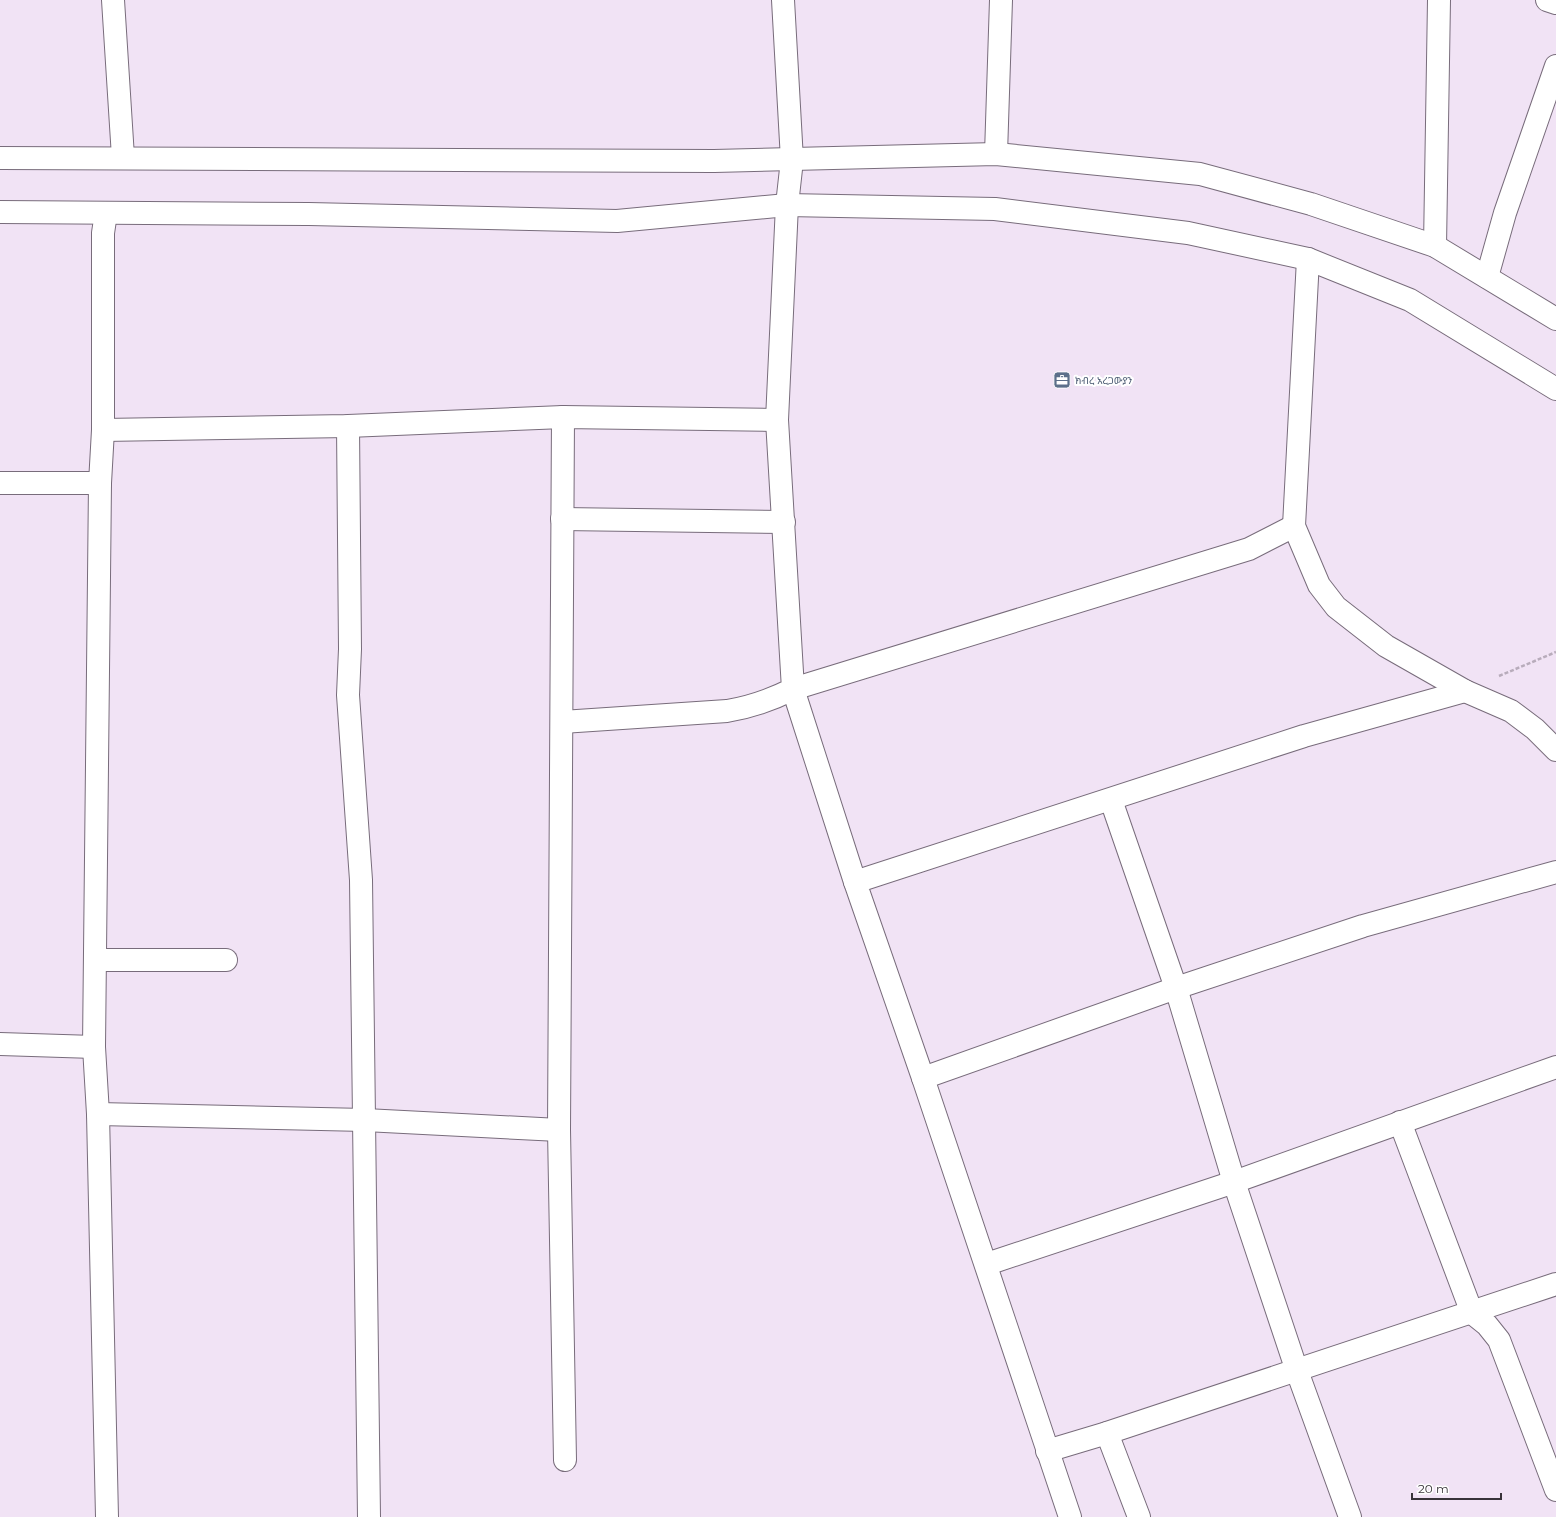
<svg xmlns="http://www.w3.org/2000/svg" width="1556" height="1517" font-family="Montserrat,'Noto Sans Ethiopic',sans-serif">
	<rect width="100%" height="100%" fill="#f1e3f5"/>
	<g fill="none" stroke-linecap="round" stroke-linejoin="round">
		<g stroke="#786c7b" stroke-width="24">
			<g id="minor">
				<polyline points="113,0 123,157"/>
				<polyline points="1547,0 1556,3"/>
				<polyline points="996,154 1001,0"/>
				<polyline points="106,213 103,233 103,430 100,483 94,1047 98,1114 107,1517"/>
				<polyline points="1435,246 1439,0"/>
				<polyline points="1308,259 1294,526 1319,585 1336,607 1386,646 1465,691 1511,711 1535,729 1556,750"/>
				<polyline points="1487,277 1505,213 1556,66"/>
				<polyline points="563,417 559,1130 565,1460"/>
				<polyline points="348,426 350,649 348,695 361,880 369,1517"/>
				<polyline points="103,430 348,426 563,417 777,420"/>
				<polyline points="0,483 100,483"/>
				<polyline points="562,519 784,522"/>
				<polyline points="1465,691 1304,736 855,882 923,1078 1176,988 1363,926 1556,872"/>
				<path d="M562,722L727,711C752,707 771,700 793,689L777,420L787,205L792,160L783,0"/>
				<polyline points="1111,800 1176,988 1234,1182 1297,1371 1350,1517"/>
				<polyline points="855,882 793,689 1249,549 1294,526"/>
				<polyline points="95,960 226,960"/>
				<polyline points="0,1044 94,1047"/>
				<polyline points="923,1078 1070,1517"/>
				<polyline points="98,1114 365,1120 559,1130"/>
				<polyline points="1400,1122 1472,1313 1487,1325 1499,1340 1556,1490"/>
				<polyline points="987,1264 1234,1182 1556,1067"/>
				<polyline points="1107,1433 1139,1517"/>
				<polyline points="1047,1451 1107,1433 1556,1284"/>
			</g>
		</g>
		<g stroke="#786c7b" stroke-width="24">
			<g id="major">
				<polyline points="0,158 714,161 996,154 1200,174 1311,204 1435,246 1556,319"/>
				<polyline points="0,212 309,214 617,221 787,205 995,209 1188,233 1308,259 1410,300 1556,389"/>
			</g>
		</g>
		<polyline stroke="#b8acbb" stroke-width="2.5" stroke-dasharray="4 2" stroke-linecap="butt" points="1499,676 1556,652"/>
		<use href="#minor" stroke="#fff" stroke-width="22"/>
		<use href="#major" stroke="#fff" stroke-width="22"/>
	</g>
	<defs>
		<g id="office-square" transform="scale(0.9)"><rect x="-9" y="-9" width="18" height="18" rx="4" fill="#5c6f8a" stroke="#fff"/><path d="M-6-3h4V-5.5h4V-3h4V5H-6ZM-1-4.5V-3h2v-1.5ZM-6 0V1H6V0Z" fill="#fff"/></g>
	</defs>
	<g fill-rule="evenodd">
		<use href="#office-square" x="1062" y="380"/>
	</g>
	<g text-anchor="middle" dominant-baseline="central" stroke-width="4" stroke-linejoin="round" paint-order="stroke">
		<g font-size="10" fill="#4e5e75" stroke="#fff" text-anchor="start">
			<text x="1075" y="380">ክብረ አረጋውያን</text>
		</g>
	</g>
	<path d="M1412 1493v6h89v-6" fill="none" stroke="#383339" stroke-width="2"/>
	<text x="1418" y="1493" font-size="12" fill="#383339" stroke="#ffffff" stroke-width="3" paint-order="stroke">20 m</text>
</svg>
